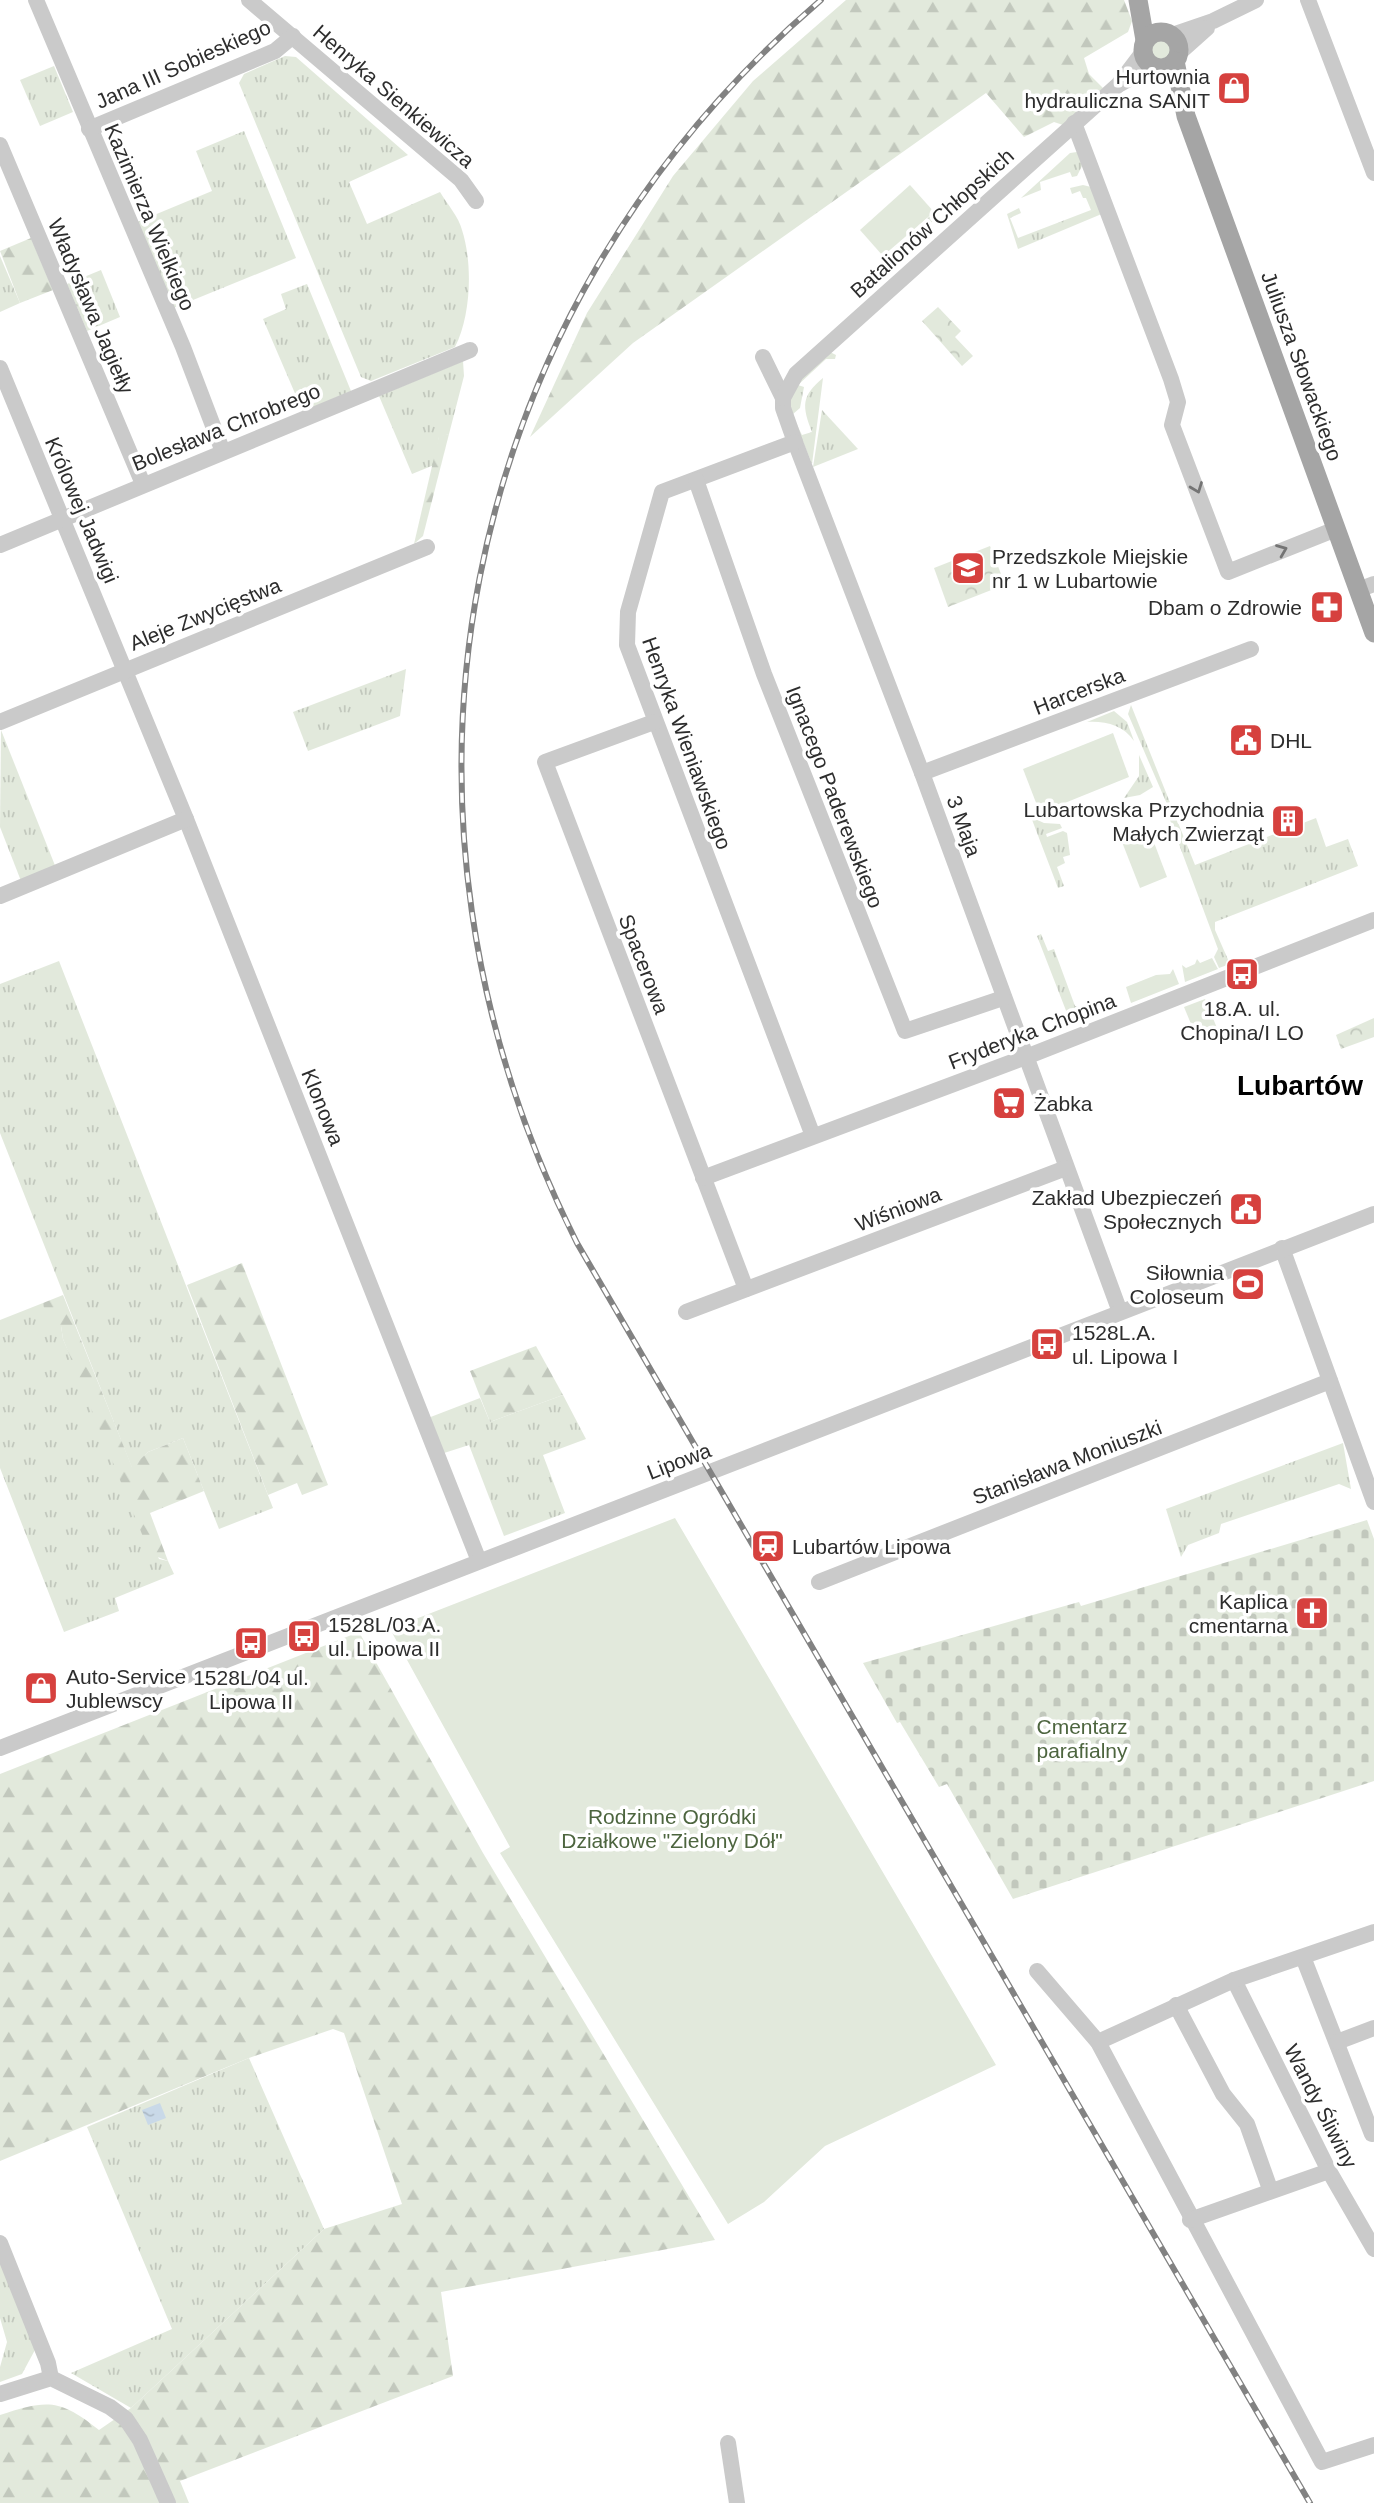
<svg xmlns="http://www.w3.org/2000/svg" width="1374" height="2503" font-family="Helvetica,sans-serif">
	<defs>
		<pattern id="grass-tufts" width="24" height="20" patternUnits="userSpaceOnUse" patternTransform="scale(1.75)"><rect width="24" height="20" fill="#e2e9dc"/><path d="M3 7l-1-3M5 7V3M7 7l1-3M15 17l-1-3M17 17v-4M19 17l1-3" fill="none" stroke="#c2c8bd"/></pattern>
		<pattern id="forest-firs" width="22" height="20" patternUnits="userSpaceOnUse" patternTransform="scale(1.75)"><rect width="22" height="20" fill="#e2e9dc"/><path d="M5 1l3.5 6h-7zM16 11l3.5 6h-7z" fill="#c2c8bd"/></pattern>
		<pattern id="cemetery-stones" width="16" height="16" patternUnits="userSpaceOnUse" patternTransform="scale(1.75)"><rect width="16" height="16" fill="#e2e9dc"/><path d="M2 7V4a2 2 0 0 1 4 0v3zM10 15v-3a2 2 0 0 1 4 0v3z" fill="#c2c8bd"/></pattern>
		<pattern id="park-crowns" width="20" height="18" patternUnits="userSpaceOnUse" patternTransform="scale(1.75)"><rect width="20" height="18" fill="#e2e9dc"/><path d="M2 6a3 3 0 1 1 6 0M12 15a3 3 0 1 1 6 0" fill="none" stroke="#c2c8bd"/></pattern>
		<pattern id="water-ripples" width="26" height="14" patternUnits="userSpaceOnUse" patternTransform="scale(1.75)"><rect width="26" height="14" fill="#c9d9e8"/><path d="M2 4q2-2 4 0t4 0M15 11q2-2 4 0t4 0" fill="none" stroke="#adbbc7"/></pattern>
	</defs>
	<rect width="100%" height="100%" fill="#fff"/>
	<g fill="url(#grass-tufts)">
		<circle cx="1161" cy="50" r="12"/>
		<path d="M285,56L296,57L408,155L349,182L367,224L440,192C447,204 459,217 462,230C473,264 471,316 455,347L371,381L361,377L239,83L244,74Z"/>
		<polygon points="54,66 73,112 40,126 20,80"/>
		<polygon points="244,131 296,258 171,309 135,223 212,191 196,151"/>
		<polygon points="1077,152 1083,164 1077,176 1072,177 1070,172 1040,182 1041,190 1021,198 1070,153"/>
		<polygon points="1083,185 1091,187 1104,213 1018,249 1007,214 1019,208 1021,213 1010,218 1018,238 1091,210 1086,198 1083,198 1080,191 1072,194 1070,188"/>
		<polygon points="934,212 938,216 889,262 884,257 898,245 900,246 917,228 919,230 923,227 922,224"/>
		<polygon points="0,256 20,303 0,312"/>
		<polygon points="101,270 120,317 87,331 67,284"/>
		<polygon points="307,284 351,391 303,412 263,319 286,309 281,294"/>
		<path d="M830,352L836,355L835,359H826L798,385L804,387L800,408L793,414C781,388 814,367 830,352Z"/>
		<polygon points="463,361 464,376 449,434 439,437 434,465 412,474 379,396"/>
		<path d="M823,378L812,464L793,417L802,435L812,432C802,406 801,396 823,378Z"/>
		<polygon points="822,410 858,449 813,467"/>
		<polygon points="406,669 400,716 308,751 293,712"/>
		<polygon points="1131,705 1195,865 1316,818 1326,847 1348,839 1358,866 1215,922 1215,930 1230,964 1219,968 1214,957 1218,949 1170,820 1166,820 1164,814 1170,811 1128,714"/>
		<path d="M1114,711L1127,722L1134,741C1123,725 1106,721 1087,722Z"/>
		<polygon points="1,730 56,868 21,881 0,827"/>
		<polygon points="1139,755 1153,787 1140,795 1124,798 1139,776"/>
		<polygon points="1031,817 1044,823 1060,824 1062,828 1046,834 1047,837 1063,831 1067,833 1070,855 1063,857 1065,863 1057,867 1064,886 1058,888"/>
		<polygon points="1041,934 1048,951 1054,949 1075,1006 1098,1008 1109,1001 1113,1010 1072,1026 1037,936"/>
		<polygon points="59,961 273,1508 219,1529 183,1438 148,1452 132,1468 0,1133 0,984"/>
		<polygon points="43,1303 47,1315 61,1326 63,1339 159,1559 168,1561 174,1574 115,1598 119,1611 64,1632 0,1468 0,1320"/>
		<polygon points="563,1395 586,1439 543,1455 565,1513 504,1536 469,1445 441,1454 428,1418 480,1398 490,1422"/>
		<polygon points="1343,1443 1351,1489 1339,1484 1221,1524 1219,1533 1188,1545 1181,1557 1166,1509"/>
		<polygon points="249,2058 324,2229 131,2408 71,2373 172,2329 87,2127"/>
		<polygon points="0,2262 36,2348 22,2374 0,2382 0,2367 7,2342 0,2318"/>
	</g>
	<g fill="url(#forest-firs)">
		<polygon points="846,0 1124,0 1132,21 1128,32 1084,58 1089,74 1103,88 1063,125 1054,122 1024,137 986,93 633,343 530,437 587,313 673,176 753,81"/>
		<polygon points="31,238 53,290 20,303 0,251"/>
		<polygon points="449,434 423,536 414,544 439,436"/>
		<polygon points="242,1263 328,1485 302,1495 297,1483 268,1495 187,1285"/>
		<polygon points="63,1295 132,1467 148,1452 183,1438 204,1491 150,1513 168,1561 150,1554 63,1339 61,1326 54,1327 47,1322 43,1303"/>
		<polygon points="536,1346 563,1395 490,1422 470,1371"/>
		<path d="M359,1632L483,1853L715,2240L441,2292L453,2376L180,2481L189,2503H0V2415C47,2400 59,2398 99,2430L131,2408L324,2229L402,2204L344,2033L333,2029L249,2058L0,2161V1774Z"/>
	</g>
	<polygon fill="url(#cemetery-stones)" points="1367,1520 1374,1539 1374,1781 1013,1899 947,1784 939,1787 900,1722 897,1723 863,1663 1079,1602 1081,1606"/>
	<g fill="url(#park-crowns)">
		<polygon points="938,307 961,331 955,337 973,356 962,366 922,321"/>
		<polygon points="990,546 1003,579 999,587 948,607 934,568"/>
		<polygon points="1374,1018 1374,1037 1341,1049 1336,1035"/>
	</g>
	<g fill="#e2e9dc">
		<polygon points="910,185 934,212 883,256 860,230"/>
		<polygon points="1113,733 1129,777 1040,813 1023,769"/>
		<polygon points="1150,832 1167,877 1140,888 1122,842"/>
		<polygon points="1212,958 1218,969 1185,982 1182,965 1186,968 1195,964 1197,959 1200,963"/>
		<polygon points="1173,969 1179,984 1131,1003 1126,987 1156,975 1170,974"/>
		<polygon points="1205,999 1217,1028 1196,1036 1184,1007"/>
		<polygon points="675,1518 996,2065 825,2146 764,2202 728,2224 500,1853 510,1847 390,1629"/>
	</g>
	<polygon fill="url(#water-ripples)" points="160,2103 166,2118 148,2125 142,2110"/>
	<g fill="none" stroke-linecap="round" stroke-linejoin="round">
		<g stroke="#cacaca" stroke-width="16">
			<polyline points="36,0 183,347 223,452"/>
			<polyline points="249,0 461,180 476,201"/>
			<polyline points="1308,0 1374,173"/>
			<polyline points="1172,35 1213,21 1256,0"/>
			<polyline points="1179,53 1207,28"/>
			<polyline points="1120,84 1152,66"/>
			<polyline points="1074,123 1171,379 1178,402 1172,425 1228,572 1336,529"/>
			<polyline points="89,129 275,51 293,36"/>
			<polyline points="0,145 143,484"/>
			<polyline points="763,357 783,398 783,408 795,442 922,773 1120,1312"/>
			<polyline points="0,368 186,819 479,1561"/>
			<polyline points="783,398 796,374 1118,85 1143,52"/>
			<polyline points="795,442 662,492 628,612 627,645 813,1136"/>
			<polyline points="696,480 764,674 905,1031 1003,998"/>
			<polyline points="0,545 470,350"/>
			<polyline points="1358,590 1374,584"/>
			<polyline points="0,722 427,547"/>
			<polyline points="654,722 545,762 746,1289"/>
			<polyline points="922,773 1251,649"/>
			<polyline points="0,896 186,819"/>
			<polyline points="703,1178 1031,1055 1374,920"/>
			<polyline points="1282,1248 1374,1502"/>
			<polyline points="686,1312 1066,1168"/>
			<polyline points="819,1582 1330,1381"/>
			<polyline points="0,1748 1374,1214"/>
			<polyline points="1303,1957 1372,2134 1374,2133"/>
			<polyline points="1037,1971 1098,2042 1322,2462 1374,2445"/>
			<polyline points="1234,1980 1329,2171 1374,2249"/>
			<polyline points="1176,2005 1223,2094 1247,2124 1270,2189"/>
			<polyline points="1098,2042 1234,1980 1374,1932"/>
			<polyline points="1337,2042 1374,2028"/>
			<polyline points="1190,2220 1329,2171"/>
			<polyline points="0,2243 48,2363 51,2378"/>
			<polyline points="0,2394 51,2378 110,2407 126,2419 140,2440 168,2503"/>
			<polyline points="728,2443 737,2503"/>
		</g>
		<g stroke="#a5a5a5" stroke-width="19">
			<polyline points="1138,0 1145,40"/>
			<circle cx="1161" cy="50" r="18"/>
			<polyline points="1175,61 1186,116 1374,633"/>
		</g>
		<g stroke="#828282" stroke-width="6">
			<path id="rail" d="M821,0C453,315 360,812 577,1243L1310,2503"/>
		</g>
		<use href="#rail" stroke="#fff" stroke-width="3.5" stroke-dasharray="10" stroke-linecap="butt"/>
	</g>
	<defs><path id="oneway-chevron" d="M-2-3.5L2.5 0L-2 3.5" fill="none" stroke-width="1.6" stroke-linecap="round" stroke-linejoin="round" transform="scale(1.75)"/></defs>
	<g stroke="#747474">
		<use href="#oneway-chevron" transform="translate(1197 488) rotate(69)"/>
		<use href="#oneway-chevron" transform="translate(1282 550) rotate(-22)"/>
	</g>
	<defs>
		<g id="shop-square" transform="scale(1.75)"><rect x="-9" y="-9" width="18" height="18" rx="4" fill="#d6413e" stroke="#fff"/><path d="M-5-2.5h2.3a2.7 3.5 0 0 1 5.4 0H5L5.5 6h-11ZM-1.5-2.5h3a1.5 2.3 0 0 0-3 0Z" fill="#fff"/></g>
		<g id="school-square" transform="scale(1.75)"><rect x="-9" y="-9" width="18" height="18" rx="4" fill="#d6413e" stroke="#fff"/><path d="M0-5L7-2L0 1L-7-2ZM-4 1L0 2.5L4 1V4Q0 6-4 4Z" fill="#fff"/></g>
		<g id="pharmacy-square" transform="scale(1.75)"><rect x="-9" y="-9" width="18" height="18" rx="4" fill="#d6413e" stroke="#fff"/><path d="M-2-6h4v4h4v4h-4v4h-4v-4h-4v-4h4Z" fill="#fff"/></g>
		<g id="civic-square" transform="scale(1.75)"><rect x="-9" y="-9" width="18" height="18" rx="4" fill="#d6413e" stroke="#fff"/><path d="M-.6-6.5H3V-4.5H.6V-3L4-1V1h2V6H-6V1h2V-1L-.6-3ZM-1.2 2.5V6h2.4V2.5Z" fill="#fff"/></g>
		<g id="building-square" transform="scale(1.75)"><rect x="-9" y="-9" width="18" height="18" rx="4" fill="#d6413e" stroke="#fff"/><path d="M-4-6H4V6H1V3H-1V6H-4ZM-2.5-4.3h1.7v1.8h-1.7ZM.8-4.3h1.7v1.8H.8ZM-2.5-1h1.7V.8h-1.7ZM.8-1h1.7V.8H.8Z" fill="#fff"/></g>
		<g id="bus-square" transform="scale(1.75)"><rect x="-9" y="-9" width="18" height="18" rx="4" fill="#d6413e" stroke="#fff"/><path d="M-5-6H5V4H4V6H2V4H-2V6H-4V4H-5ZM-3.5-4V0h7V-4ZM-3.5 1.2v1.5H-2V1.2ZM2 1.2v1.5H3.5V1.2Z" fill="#fff"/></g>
		<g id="supermarket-square" transform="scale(1.75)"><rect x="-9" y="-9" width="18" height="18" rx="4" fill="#d6413e" stroke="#fff"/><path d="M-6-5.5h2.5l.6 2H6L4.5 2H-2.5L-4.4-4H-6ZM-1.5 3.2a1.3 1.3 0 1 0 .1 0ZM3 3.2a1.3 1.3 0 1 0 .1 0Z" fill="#fff"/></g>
		<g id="stadium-square" transform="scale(1.75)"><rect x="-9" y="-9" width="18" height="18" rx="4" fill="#d6413e" stroke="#fff"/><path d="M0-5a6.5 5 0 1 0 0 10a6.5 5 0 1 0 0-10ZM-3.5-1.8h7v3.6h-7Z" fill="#fff"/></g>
		<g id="station-square" transform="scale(1.75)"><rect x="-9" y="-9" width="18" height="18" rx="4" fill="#d6413e" stroke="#fff"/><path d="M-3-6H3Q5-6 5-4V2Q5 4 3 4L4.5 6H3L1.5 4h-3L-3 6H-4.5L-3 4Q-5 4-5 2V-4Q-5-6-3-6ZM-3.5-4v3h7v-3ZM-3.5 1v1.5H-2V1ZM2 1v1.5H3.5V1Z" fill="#fff"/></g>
		<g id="church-square" transform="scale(1.75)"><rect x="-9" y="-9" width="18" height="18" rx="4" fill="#d6413e" stroke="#fff"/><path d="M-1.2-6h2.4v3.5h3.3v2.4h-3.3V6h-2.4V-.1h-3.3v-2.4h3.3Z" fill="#fff"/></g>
	</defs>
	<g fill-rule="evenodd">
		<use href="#shop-square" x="1234" y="88"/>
		<use href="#school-square" x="968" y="568"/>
		<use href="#pharmacy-square" x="1327" y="607"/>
		<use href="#civic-square" x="1246" y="740"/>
		<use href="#building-square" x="1288" y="821"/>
		<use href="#bus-square" x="1242" y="974"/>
		<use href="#supermarket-square" x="1009" y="1103"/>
		<use href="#civic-square" x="1246" y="1209"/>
		<use href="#stadium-square" x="1248" y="1284"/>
		<use href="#bus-square" x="1047" y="1344"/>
		<use href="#station-square" x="768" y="1546"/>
		<use href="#church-square" x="1312" y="1613"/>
		<use href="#bus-square" x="304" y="1636"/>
		<use href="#bus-square" x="251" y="1643"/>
		<use href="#shop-square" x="41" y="1688"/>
	</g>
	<g text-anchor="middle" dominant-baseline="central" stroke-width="7" stroke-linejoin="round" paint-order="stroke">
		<g font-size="21" fill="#2d2d2d" stroke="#fff">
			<text transform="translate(183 64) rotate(-24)">Jana III Sobieskiego</text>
			<text transform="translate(394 96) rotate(41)">Henryka Sienkiewicza</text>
			<text transform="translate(150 217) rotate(67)">Kazimierza Wielkiego</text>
			<text transform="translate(932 223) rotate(-42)">Batalionów Chłopskich</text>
			<text transform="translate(91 306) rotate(67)">Władysława Jagiełły</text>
			<text transform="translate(1302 366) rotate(70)">Juliusza Słowackiego</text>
			<text transform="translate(226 427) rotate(-22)">Bolesława Chrobrego</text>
			<text transform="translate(82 510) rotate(67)">Królowej Jadwigi</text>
			<text transform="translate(205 614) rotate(-22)">Aleje Zwycięstwa</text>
			<text transform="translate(1079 691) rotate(-21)">Harcerska</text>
			<text transform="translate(687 743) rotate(70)">Henryka Wieniawskiego</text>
			<text transform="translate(835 797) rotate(69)">Ignacego Paderewskiego</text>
			<text transform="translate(964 826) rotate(70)">3 Maja</text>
			<text transform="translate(644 964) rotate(69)">Spacerowa</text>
			<text transform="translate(1032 1031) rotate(-21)">Fryderyka Chopina</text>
			<text transform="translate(323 1107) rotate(68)">Klonowa</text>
			<text transform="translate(898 1209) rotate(-21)">Wiśniowa</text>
			<text transform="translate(679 1461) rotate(-21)">Lipowa</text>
			<text transform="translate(1067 1462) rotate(-21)">Stanisława Moniuszki</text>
			<text transform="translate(1321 2106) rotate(63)">Wandy Śliwiny</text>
		</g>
		<g font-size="21" fill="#2d2d2d" stroke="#fff" text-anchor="start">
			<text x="1210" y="76" text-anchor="end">Hurtownia<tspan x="1210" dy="24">hydrauliczna SANIT</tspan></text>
			<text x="992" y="556">Przedszkole Miejskie<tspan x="992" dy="24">nr 1 w Lubartowie</tspan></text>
			<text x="1302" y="607" text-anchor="end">Dbam o Zdrowie</text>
			<text x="1270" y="740">DHL</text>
			<text x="1264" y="809" text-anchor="end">Lubartowska Przychodnia<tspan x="1264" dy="24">Małych Zwierząt</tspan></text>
			<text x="1242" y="1008" text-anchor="middle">18.A. ul.<tspan x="1242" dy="24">Chopina/I LO</tspan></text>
			<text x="1034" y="1103">Żabka</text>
			<text x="1222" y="1197" text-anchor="end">Zakład Ubezpieczeń<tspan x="1222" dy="24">Społecznych</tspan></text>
			<text x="1224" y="1272" text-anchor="end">Siłownia<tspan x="1224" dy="24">Coloseum</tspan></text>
			<text x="1072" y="1332">1528L.A.<tspan x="1072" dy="24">ul. Lipowa I</tspan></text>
			<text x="792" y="1546">Lubartów Lipowa</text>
			<text x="1288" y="1601" text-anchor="end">Kaplica<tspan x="1288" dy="24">cmentarna</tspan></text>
			<text x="328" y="1624">1528L/03.A.<tspan x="328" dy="24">ul. Lipowa II</tspan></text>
			<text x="66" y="1676">Auto-Service<tspan x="66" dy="24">Jublewscy</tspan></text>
			<text x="251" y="1677" text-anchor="middle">1528L/04 ul.<tspan x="251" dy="24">Lipowa II</tspan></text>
		</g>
		<g font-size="21" fill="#4d653f" stroke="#fff">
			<text x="1082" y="1726">Cmentarz<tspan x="1082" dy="24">parafialny</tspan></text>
			<text x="672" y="1816">Rodzinne Ogródki<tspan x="672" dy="24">Działkowe "Zielony Dół"</tspan></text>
		</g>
		<g font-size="28" font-weight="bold" fill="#000" stroke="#fff">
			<text x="1300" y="1085">Lubartów</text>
		</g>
	</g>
</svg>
